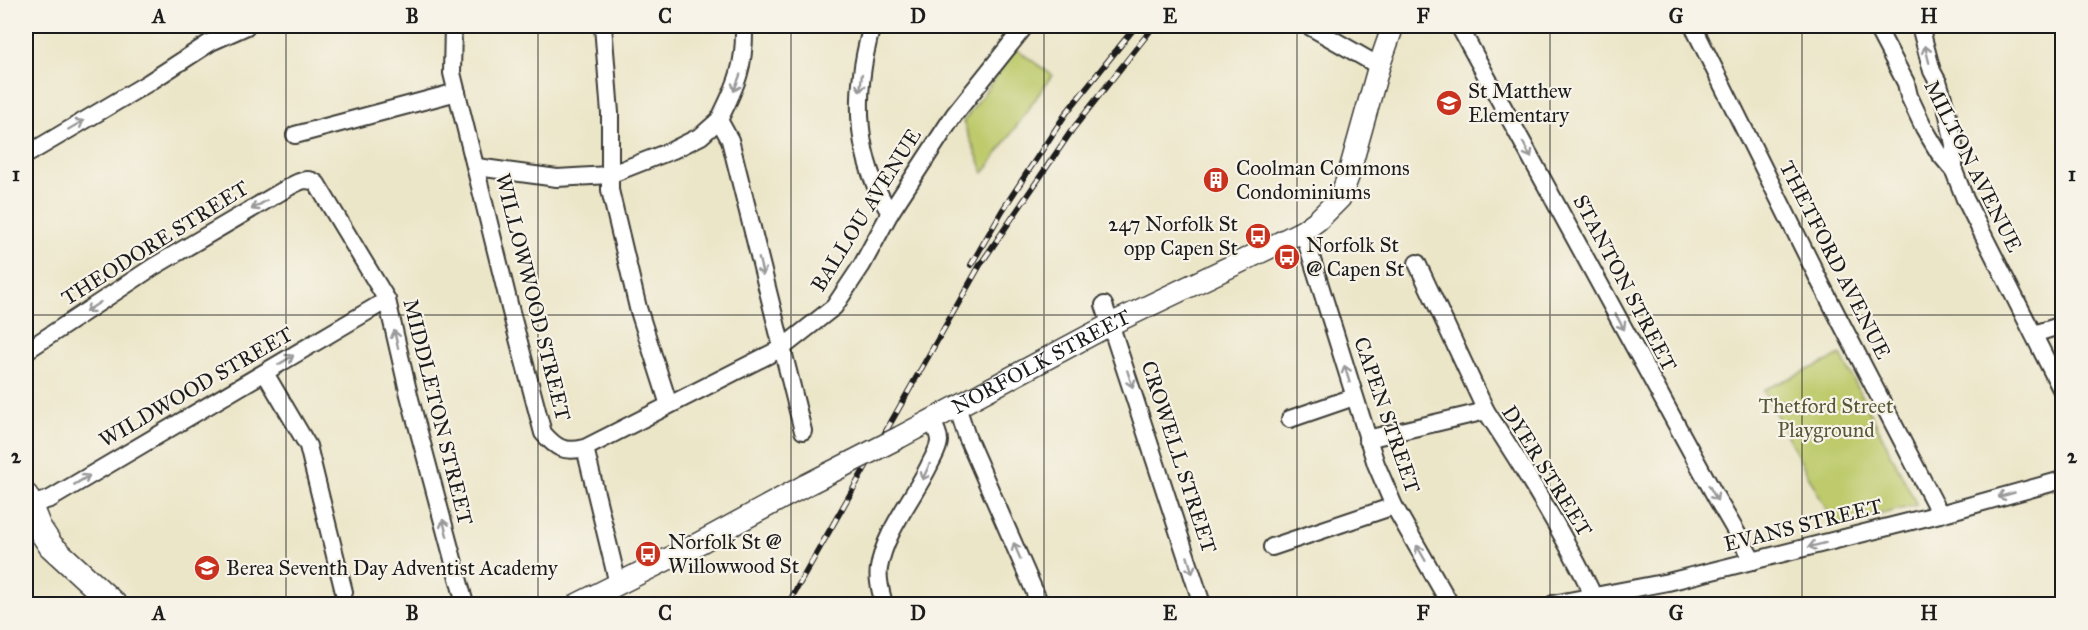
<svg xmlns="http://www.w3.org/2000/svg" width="2088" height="630" font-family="'IM FELL Great Primer',serif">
	<rect width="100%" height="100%" fill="#f7f3e8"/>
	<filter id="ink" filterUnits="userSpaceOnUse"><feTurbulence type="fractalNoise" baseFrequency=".0167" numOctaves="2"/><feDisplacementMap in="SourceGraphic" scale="12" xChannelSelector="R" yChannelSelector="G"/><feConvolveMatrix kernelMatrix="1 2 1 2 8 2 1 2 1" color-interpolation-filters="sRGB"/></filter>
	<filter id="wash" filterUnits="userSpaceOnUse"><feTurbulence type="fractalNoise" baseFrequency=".008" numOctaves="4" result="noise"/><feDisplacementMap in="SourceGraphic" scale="24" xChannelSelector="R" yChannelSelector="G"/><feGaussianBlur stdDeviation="1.35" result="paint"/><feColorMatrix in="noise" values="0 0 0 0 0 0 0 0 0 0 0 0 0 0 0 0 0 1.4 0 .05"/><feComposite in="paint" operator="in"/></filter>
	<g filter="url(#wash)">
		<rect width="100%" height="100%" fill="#ece6c9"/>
		<g fill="#beca6c" stroke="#6d7344" stroke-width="1.5">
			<polygon points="1016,49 1052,75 984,173 963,122"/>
			<polygon points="1841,355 1917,505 1835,526 1763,390"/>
		</g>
	</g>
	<g filter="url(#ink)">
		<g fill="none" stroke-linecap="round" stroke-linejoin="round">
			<g stroke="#3b3a36" stroke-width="20">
				<g id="minor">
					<path d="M453,26L452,73L511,312L543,433C556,448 564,453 585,448L618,584"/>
					<polyline points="603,26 610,113 610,190 638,308 669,405"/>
					<path d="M744,26C745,66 737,84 719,120L730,140L803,431"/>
					<path d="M872,26C854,89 853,155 890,213"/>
					<polyline points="1309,26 1379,66"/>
					<polyline points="1459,26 1717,499 1753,561"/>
					<polyline points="1693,26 1822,286 1940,514"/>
					<polyline points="1876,26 1906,83 1909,96 1924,128 1939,153 1954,171 1965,199 2062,391"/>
					<polyline points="1920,26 1932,71 1939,84 1948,115 1954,145 1954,171"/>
					<polyline points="295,135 457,92"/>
					<polyline points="26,155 148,83 211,42 247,26"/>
					<polyline points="477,167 557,178 609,175 673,150 701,136 719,120"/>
					<polyline points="1303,231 1376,464 1394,506 1450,604"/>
					<polyline points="1417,263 1486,411"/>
					<polyline points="1104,305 1202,604"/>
					<polyline points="2034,334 2062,325"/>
					<path d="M26,351L153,267L289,187C298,182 308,176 317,184L387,300L409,395L465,604"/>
					<polyline points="265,373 308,446 344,592"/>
					<polyline points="957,406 967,437 1040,604"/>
					<polyline points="1290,419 1354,397"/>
					<path d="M1367,439L1486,411C1525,470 1563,532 1594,597"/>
					<polyline points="585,448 782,348 834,307 862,265 890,213 954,115 1025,26"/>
					<polyline points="26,506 50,499 387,300"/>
					<polyline points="1272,547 1394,506"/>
					<path d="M884,604C881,592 877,580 879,568C885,531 913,499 929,466C932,459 939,449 939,441C939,433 934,426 930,419"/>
					<polyline points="1553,604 1668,582 1940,514 2062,480"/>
				</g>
			</g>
			<g stroke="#3b3a36" stroke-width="24">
				<g id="major">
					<path id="s1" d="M900,437L1111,324L1267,249L1303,231L1318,220L1340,198L1348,177L1379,66L1393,26"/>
					<polyline points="578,604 692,547 806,485"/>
				</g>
			</g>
			<g stroke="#3b3a36" stroke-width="27">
				<polyline id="highway" points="26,496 39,528 51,546 114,604"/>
			</g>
			<use href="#minor" stroke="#fff" stroke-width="16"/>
			<use href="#major" stroke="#fff" stroke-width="21"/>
			<use href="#highway" stroke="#fff" stroke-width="24"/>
			<g stroke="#1c1c1c" stroke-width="6">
				<g id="rail">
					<polyline points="971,265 1002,211 1067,112 1136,26"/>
					<polyline points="788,604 980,265 1072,130 1154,26"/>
				</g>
			</g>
			<use href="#rail" stroke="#f7f3e8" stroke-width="4" stroke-dasharray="11" stroke-linecap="butt"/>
			<g stroke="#3b3a36" stroke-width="24" stroke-linecap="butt">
				<polyline id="major-bridge" points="806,485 900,437"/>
			</g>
			<use href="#major-bridge" stroke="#fff" stroke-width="21"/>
		</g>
		<defs><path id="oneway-shaft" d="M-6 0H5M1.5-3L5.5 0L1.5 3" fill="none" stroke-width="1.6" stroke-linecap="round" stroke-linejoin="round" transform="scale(1.5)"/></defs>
		<g stroke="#999">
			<use href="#oneway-shaft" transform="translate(1927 54) rotate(-104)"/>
			<use href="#oneway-shaft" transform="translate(737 83) rotate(111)"/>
			<use href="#oneway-shaft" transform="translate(861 83) rotate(96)"/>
			<use href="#oneway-shaft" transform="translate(76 125) rotate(-30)"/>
			<use href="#oneway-shaft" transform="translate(1527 150) rotate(62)"/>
			<use href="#oneway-shaft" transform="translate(259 205) rotate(149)"/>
			<use href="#oneway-shaft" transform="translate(761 267) rotate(76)"/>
			<use href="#oneway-shaft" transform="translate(93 307) rotate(147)"/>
			<use href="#oneway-shaft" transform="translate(1620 322) rotate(61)"/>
			<use href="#oneway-shaft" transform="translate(396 339) rotate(-103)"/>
			<use href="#oneway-shaft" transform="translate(286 360) rotate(-31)"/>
			<use href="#oneway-shaft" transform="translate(1347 374) rotate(-107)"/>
			<use href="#oneway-shaft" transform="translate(1130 379) rotate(72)"/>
			<use href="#oneway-shaft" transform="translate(926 472) rotate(115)"/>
			<use href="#oneway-shaft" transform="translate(82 480) rotate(-31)"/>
			<use href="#oneway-shaft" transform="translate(1713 493) rotate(61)"/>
			<use href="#oneway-shaft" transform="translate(2006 495) rotate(164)"/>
			<use href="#oneway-shaft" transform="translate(445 528) rotate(-105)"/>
			<use href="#oneway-shaft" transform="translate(1817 545) rotate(166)"/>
			<use href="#oneway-shaft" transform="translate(1017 551) rotate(-113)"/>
			<use href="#oneway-shaft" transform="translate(1421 553) rotate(-120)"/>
			<use href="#oneway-shaft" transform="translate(1190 565) rotate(73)"/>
		</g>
	</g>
	<path fill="none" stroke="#1c1c1c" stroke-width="1.5" stroke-opacity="0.55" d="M286,26V604M538,26V604M791,26V604M1044,26V604M1297,26V604M1550,26V604M1802,26V604M26,315H2062"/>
	<defs>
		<g id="school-disc" transform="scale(1.35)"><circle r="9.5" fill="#c8321e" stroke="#f7f3e8"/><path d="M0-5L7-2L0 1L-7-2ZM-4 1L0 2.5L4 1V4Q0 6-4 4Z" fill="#fff"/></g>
		<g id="building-disc" transform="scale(1.35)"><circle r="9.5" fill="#c8321e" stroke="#f7f3e8"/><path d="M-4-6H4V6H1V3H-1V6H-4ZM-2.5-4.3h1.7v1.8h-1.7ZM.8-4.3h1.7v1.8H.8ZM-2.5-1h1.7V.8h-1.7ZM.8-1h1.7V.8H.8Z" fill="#fff"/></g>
		<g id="bus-disc" transform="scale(1.35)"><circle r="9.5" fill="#c8321e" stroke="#f7f3e8"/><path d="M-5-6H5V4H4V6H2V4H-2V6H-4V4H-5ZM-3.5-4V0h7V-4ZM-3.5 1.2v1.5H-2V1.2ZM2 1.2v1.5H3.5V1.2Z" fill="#fff"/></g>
	</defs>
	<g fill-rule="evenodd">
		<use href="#school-disc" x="1449" y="103"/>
		<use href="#building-disc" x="1216" y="180"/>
		<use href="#bus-disc" x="1258" y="236"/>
		<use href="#bus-disc" x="1287" y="257"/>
		<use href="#bus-disc" x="648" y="554"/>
		<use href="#school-disc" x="207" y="568"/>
	</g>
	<g text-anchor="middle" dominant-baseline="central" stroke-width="4.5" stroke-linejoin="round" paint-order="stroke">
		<g font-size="21" fill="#1c1c1c" stroke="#f7f3e8" text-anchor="start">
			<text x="1468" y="91">St Matthew<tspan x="1468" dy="24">Elementary</tspan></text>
			<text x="1236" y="168">Coolman Commons<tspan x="1236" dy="24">Condominiums</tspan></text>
			<text x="1238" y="224" text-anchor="end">247 Norfolk St<tspan x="1238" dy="24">opp Capen St</tspan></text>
			<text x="1306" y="245">Norfolk St<tspan x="1306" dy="24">@ Capen St</tspan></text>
			<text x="668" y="542">Norfolk St @<tspan x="668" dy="24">Willowwood St</tspan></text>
			<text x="226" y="568">Berea Seventh Day Adventist Academy</text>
		</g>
		<g font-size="21" fill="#1c1c1c" stroke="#f7f3e8">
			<text transform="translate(1973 166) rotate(63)">MILTON AVENUE</text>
			<text transform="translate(866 210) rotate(-58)">BALLOU AVENUE</text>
			<text transform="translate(155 243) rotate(-32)">THEODORE STREET</text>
			<text transform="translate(1835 260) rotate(63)">THETFORD AVENUE</text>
			<text transform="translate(1625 283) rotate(62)">STANTON STREET</text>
			<text transform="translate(533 297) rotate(76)">WILLOWWOOD STREET</text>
			<text stroke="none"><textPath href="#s1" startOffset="160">NORFOLK STREET</textPath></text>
			<text transform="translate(196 387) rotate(-30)">WILDWOOD STREET</text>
			<text transform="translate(438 412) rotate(76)">MIDDLETON STREET</text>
			<text transform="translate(1387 415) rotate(71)">CAPEN STREET</text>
			<text transform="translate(1179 457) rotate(72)">CROWELL STREET</text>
			<text transform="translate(1547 471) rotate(58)">DYER STREET</text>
			<text transform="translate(1803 525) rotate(-14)">EVANS STREET</text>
		</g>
		<g font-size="21" fill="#555938" stroke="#f7f3e8">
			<text x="1826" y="406">Thetford Street<tspan x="1826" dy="24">Playground</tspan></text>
		</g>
	</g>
	<rect width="2088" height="630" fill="none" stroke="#f7f3e8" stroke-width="66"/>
	<rect x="33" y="33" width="2022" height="564" fill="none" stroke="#1c1c1c" stroke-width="2"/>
	<g font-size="20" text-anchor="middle" font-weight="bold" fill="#1c1c1c">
		<text x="159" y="23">A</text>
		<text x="412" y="23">B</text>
		<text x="665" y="23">C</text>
		<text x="918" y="23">D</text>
		<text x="1170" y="23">E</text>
		<text x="1423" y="23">F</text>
		<text x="1676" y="23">G</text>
		<text x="1929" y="23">H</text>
		<text x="16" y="181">1</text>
		<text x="2072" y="181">1</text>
		<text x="16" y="463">2</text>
		<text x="2072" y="463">2</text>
		<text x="159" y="620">A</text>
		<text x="412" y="620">B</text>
		<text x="665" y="620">C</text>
		<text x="918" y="620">D</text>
		<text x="1170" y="620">E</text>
		<text x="1423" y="620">F</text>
		<text x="1676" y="620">G</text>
		<text x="1929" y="620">H</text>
	</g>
</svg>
